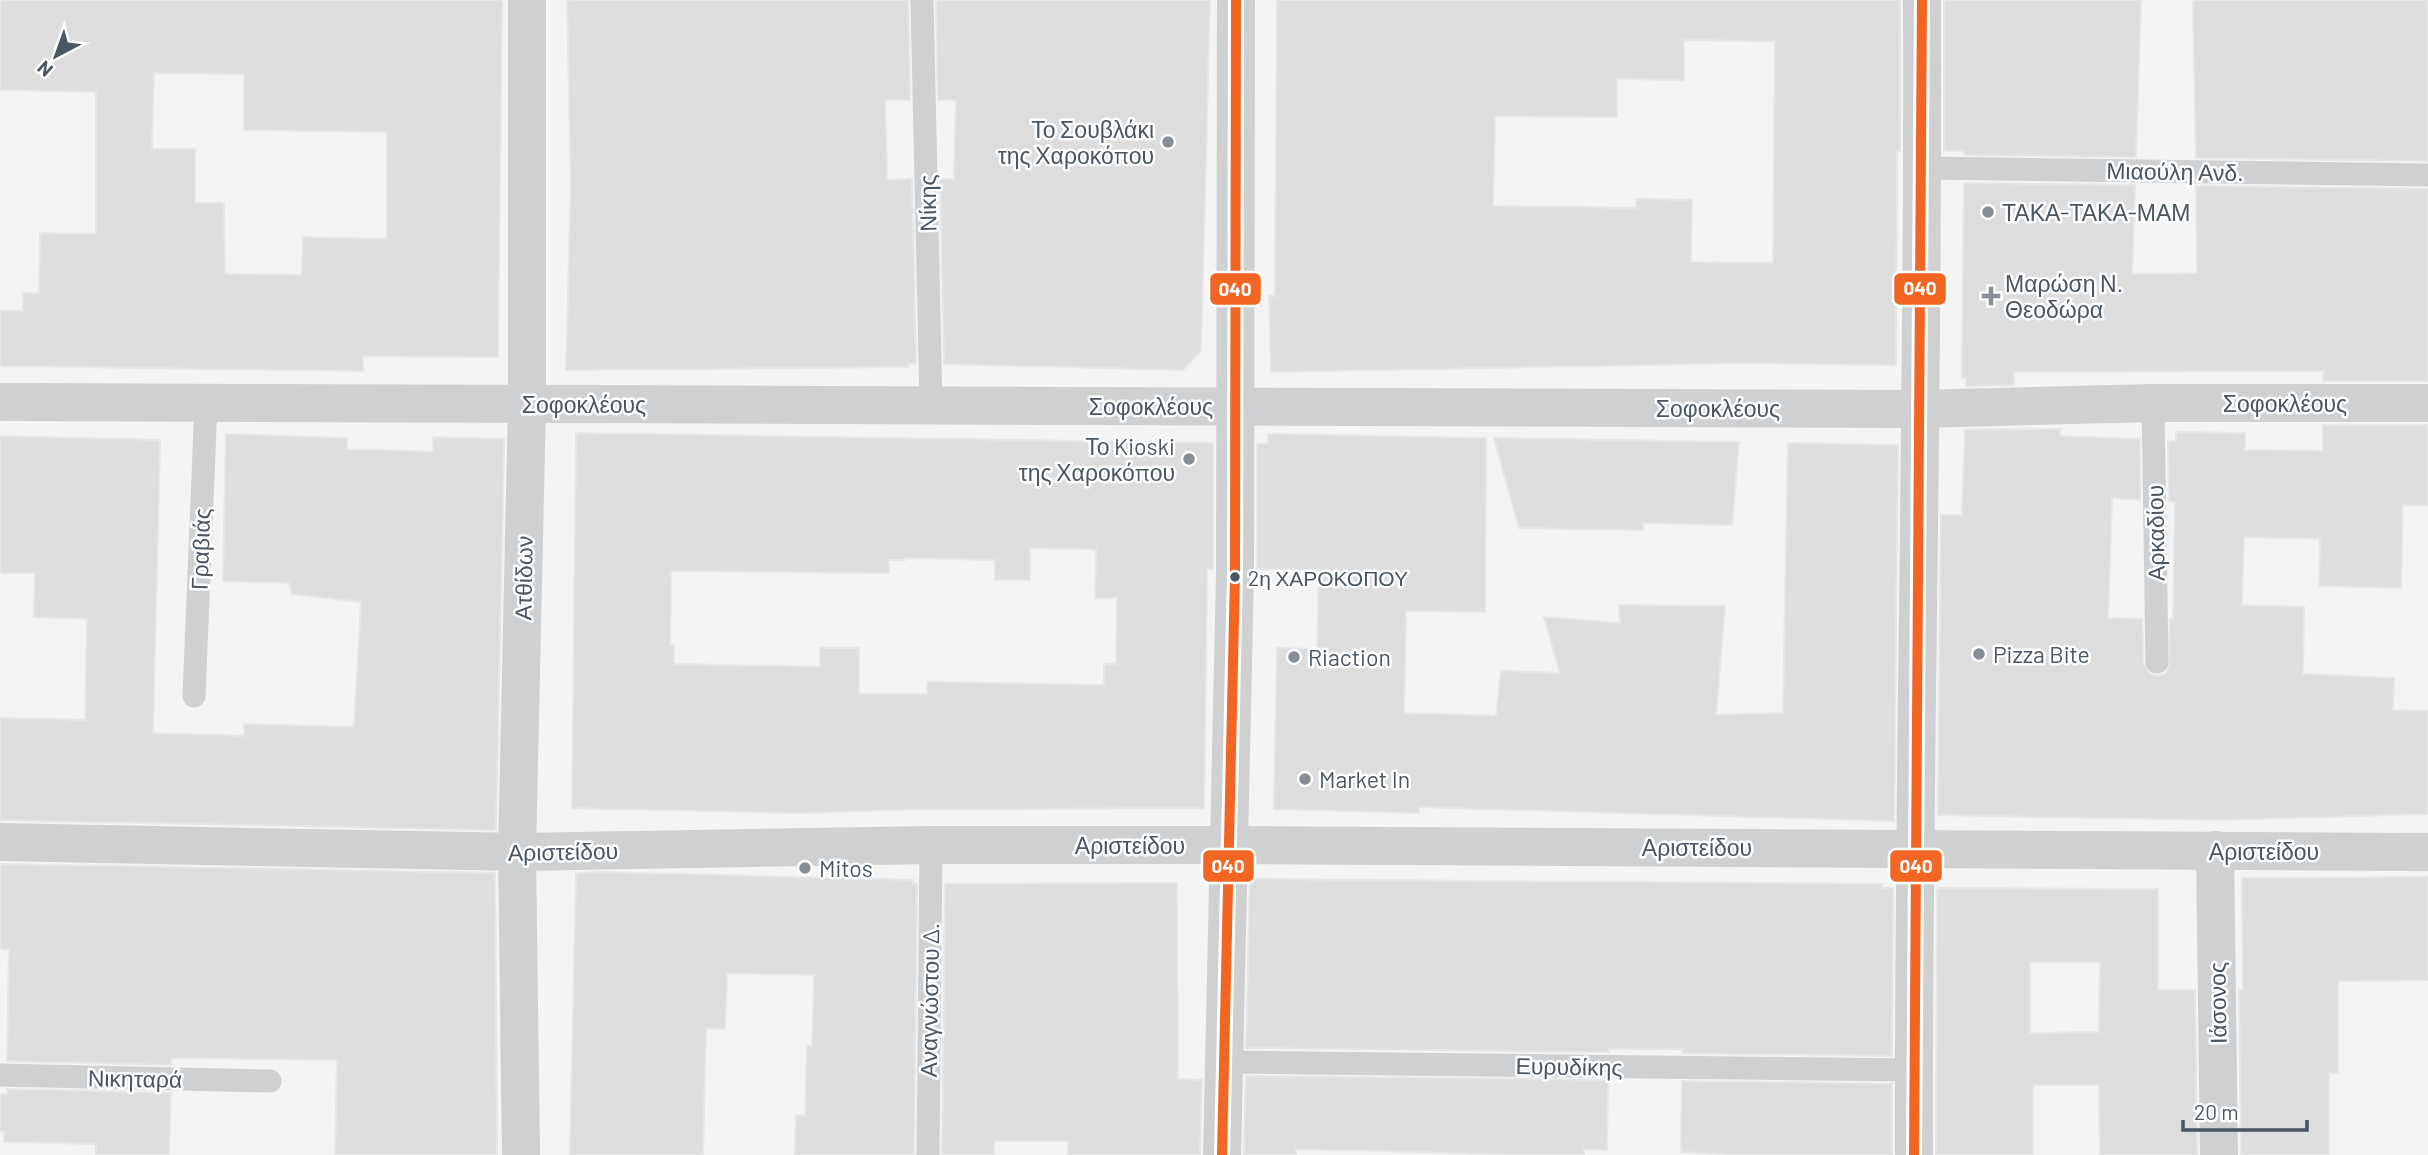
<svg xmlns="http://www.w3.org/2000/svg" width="2428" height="1155" font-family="Barlow,sans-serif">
	<rect width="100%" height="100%" fill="#f4f4f4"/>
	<g fill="#ddddde" stroke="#e5e6e7" stroke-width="2" fill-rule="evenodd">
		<path d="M0,0H502L498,357L363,356V371L0,366V311H23V293H39L40,233L96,234V92L0,90ZM154,73L244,74V130L387,132V239L303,237L302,275L225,274L224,203H195V149H152Z"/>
		<polygon points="567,0 908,0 910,100 885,100 887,180 912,179 916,364 908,363 908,367 566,370 571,184"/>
		<polygon points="936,0 1210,0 1201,351 1183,370 944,364 940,179 954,179 956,100 938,100"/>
		<path d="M1277,0H1900V151H1897L1896,365L1743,363L1271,372L1269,296H1275ZM1684,40L1775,41L1773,263L1691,262L1692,200L1636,199V208L1493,206L1495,116L1617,117V79L1684,80Z"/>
		<polygon points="1944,0 2141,0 2136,157 1965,155 1965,151 1944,151"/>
		<polygon points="2193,0 2428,0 2428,161 2196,158"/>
		<polygon points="1964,183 2135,185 2132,274 2197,273 2196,186 2428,189 2428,381 2323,381 2324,371 2014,372 2014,385 1966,386 1966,378 1962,378"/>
		<polygon points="2323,425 2428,425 2428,505 2403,505 2401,588 2319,586 2320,539 2244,537 2242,605 2304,607 2303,674 2394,678 2393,710 2428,711 2428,814 2221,820 1938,815 1941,515 1962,515 1965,430 2060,429 2060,436 2140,439 2140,500 2112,498 2108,618 2142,619 2143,663 2150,674 2158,676 2165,674 2169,668 2170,619 2173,619 2175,502 2169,501 2168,441 2176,441 2176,432 2245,433 2245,450 2323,451"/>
		<path d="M576,433L1213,443V569H1207L1204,808L927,809L800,813L572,808ZM1030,548L1096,549L1095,598H1117L1116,664H1104V685L928,682L927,694H859V648H820V667L674,664V645H670L671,571L889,573V560H905V558L995,560V580H1030Z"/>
		<polygon points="226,434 347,438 347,449 433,452 433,437 504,439 496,830 0,820 0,718 85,720 87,619 34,617 35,573 0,573 0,436 160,440 153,733 244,736 244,724 354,727 361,602 292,594 289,583 223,581"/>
		<polygon points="1268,434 1486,438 1485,612 1406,611 1404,713 1496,716 1501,671 1560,673 1544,617 1620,623 1619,605 1725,606 1716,715 1783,713 1788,443 1898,445 1894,821 1419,807 1419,813 1274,809 1277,648 1317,649 1319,570 1257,569 1257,444 1268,444"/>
		<polygon points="1494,438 1739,442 1732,525 1643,523 1643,530 1519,528"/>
		<polygon points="0,864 495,873 497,1155 335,1155 337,1060 172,1058 171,1065 7,1061 9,949 0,949"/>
		<polygon points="601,872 913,880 913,884 917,884 914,1155 795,1155 796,1115 805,1116 807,1046 812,1047 814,975 727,973 725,1029 706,1028 703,1155 570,1155 576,873"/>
		<polygon points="2428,877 2428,980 2338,981 2338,1073 2329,1073 2329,1155 2241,1155 2239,990 2243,990 2242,878"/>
		<polygon points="1250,879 1882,884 1882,888 1893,888 1892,1056 1683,1053 1683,1049 1609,1049 1609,1052 1246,1048"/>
		<polygon points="1177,883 1178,1079 1202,1080 1200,1155 1068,1155 1068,1141 994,1141 994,1155 942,1155 945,884"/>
		<path d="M1937,888L2158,889V990H2195L2197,1155H2100L2099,1085H2033V1155H1936ZM2030,962H2100L2099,1032L2030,1033Z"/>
		<polygon points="1246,1076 1608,1080 1607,1150 1584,1149 1584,1155 1541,1155 1296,1149 1296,1155 1244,1155"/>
		<polygon points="1682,1081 1892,1084 1892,1155 1750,1155 1681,1152"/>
		<polygon points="7,1089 171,1093 169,1155 96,1155 96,1144 4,1142 4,1131 0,1131 0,1094 7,1094"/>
	</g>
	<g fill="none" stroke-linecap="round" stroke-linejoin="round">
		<g stroke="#ced0d2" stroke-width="23">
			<polyline points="922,0 931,405"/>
			<polyline points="1923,168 2428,175"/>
			<polyline points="2153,403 2157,662"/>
			<polyline points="194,696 206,403"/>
			<polyline points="1224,1062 1913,1070"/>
			<polyline points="0,1075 270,1081"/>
			<polyline points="928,1155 931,845"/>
		</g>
		<g stroke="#ced0d2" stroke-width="38">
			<polyline points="0,402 1918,409 2153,403 2428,403"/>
			<polyline points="0,842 517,852 931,845 1228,845 2428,852"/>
			<polyline points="2215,850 2219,1155"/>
			<polyline points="521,1155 517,852 527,403 527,0"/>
		</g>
		<g stroke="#ced0d2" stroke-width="38">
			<polyline points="1222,1155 1235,574 1236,0"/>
			<path d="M1914,1155C1913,770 1924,385 1922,0"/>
		</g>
		<g stroke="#fff" stroke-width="16">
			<g id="bus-1">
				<polyline points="1222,1155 1235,574 1236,0"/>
				<polyline points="1914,1155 1922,0"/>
			</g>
		</g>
		<use href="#bus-1" stroke="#f26522" stroke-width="10"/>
	</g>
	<g fill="#868d94" stroke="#fff" stroke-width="2.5">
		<circle cx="1168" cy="142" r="7"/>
		<circle cx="1988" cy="212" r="7"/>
		<path d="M1987.5 285.5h7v7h7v7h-7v7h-7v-7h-7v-7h7z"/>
		<circle cx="1189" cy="459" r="7"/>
		<circle cx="1979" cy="654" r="7"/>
		<circle cx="1294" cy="657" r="7"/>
		<circle cx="1305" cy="779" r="7"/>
		<circle cx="805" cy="868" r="7"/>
	</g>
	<circle fill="#4a5661" stroke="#fff" stroke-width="2.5" cx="1235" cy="577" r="6"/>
	<g text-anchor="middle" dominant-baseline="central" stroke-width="5" stroke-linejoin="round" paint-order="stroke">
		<g font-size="21" fill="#4a5661" stroke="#fff" text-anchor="start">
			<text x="1248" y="577">2η ΧΑΡΟΚΟΠΟΥ</text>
		</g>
		<g font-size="23" fill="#4a5661" stroke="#fff" text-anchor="start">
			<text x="1154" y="129" text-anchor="end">Το Σουβλάκι<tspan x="1154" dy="26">της Χαροκόπου</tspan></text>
			<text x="2002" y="212">ΤΑΚΑ-ΤΑΚΑ-ΜΑΜ</text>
			<text x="2005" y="283">Μαρώση Ν.<tspan x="2005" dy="26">Θεοδώρα</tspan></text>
			<text x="1175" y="446" text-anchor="end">Το Kioski<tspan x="1175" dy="26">της Χαροκόπου</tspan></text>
			<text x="1993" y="654">Pizza Bite</text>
			<text x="1308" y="657">Riaction</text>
			<text x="1319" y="779">Market In</text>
			<text x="819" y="868">Mitos</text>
		</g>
		<g font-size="23" fill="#4a5661" stroke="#fff">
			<text transform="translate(2175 171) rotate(1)">Μιαούλη Ανδ.</text>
			<text transform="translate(927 203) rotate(-91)">Νίκης</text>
			<text x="2285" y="403">Σοφοκλέους</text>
			<text x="584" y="404">Σοφοκλέους</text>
			<text x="1151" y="406">Σοφοκλέους</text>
			<text x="1718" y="408">Σοφοκλέους</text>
			<text transform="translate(2155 533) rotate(-91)">Αρκαδίου</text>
			<text transform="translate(200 549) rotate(-88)">Γραβιάς</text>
			<text transform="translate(523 578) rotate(-89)">Ατθίδων</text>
			<text x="1130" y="845">Αριστείδου</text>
			<text x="1697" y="847">Αριστείδου</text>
			<text transform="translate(563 851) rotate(-1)">Αριστείδου</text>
			<text x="2264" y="851">Αριστείδου</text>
			<text transform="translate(929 1000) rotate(-89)">Αναγνώστου Δ.</text>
			<text transform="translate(2217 1003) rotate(-91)">Ιάσονος</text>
			<text transform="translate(1569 1066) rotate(1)">Ευρυδίκης</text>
			<text transform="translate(135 1078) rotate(1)">Νικηταρά</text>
		</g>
	</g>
	<g stroke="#fff" stroke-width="2.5">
		<rect x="1893" y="272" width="54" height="34" rx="7" fill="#f26522"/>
		<rect x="1209" y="272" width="53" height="34" rx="7" fill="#f26522"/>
		<rect x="1889" y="849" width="54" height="34" rx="7" fill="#f26522"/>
		<rect x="1202" y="849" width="53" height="34" rx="7" fill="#f26522"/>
	</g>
	<g font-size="19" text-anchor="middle" font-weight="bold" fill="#fff">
		<text x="1920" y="295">040</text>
		<text x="1235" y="296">040</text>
		<text x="1916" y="873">040</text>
		<text x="1228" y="873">040</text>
	</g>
	<g transform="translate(56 56) rotate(221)" stroke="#ffffff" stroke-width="5" paint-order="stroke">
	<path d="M0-5L12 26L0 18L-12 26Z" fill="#4a5661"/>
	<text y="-10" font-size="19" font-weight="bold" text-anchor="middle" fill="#4a5661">N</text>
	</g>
	<path d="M2183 1120v10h124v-10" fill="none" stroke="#4a5661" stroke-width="3.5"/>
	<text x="2194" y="1120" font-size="21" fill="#4a5661" stroke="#ffffff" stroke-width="5" paint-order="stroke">20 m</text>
</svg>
